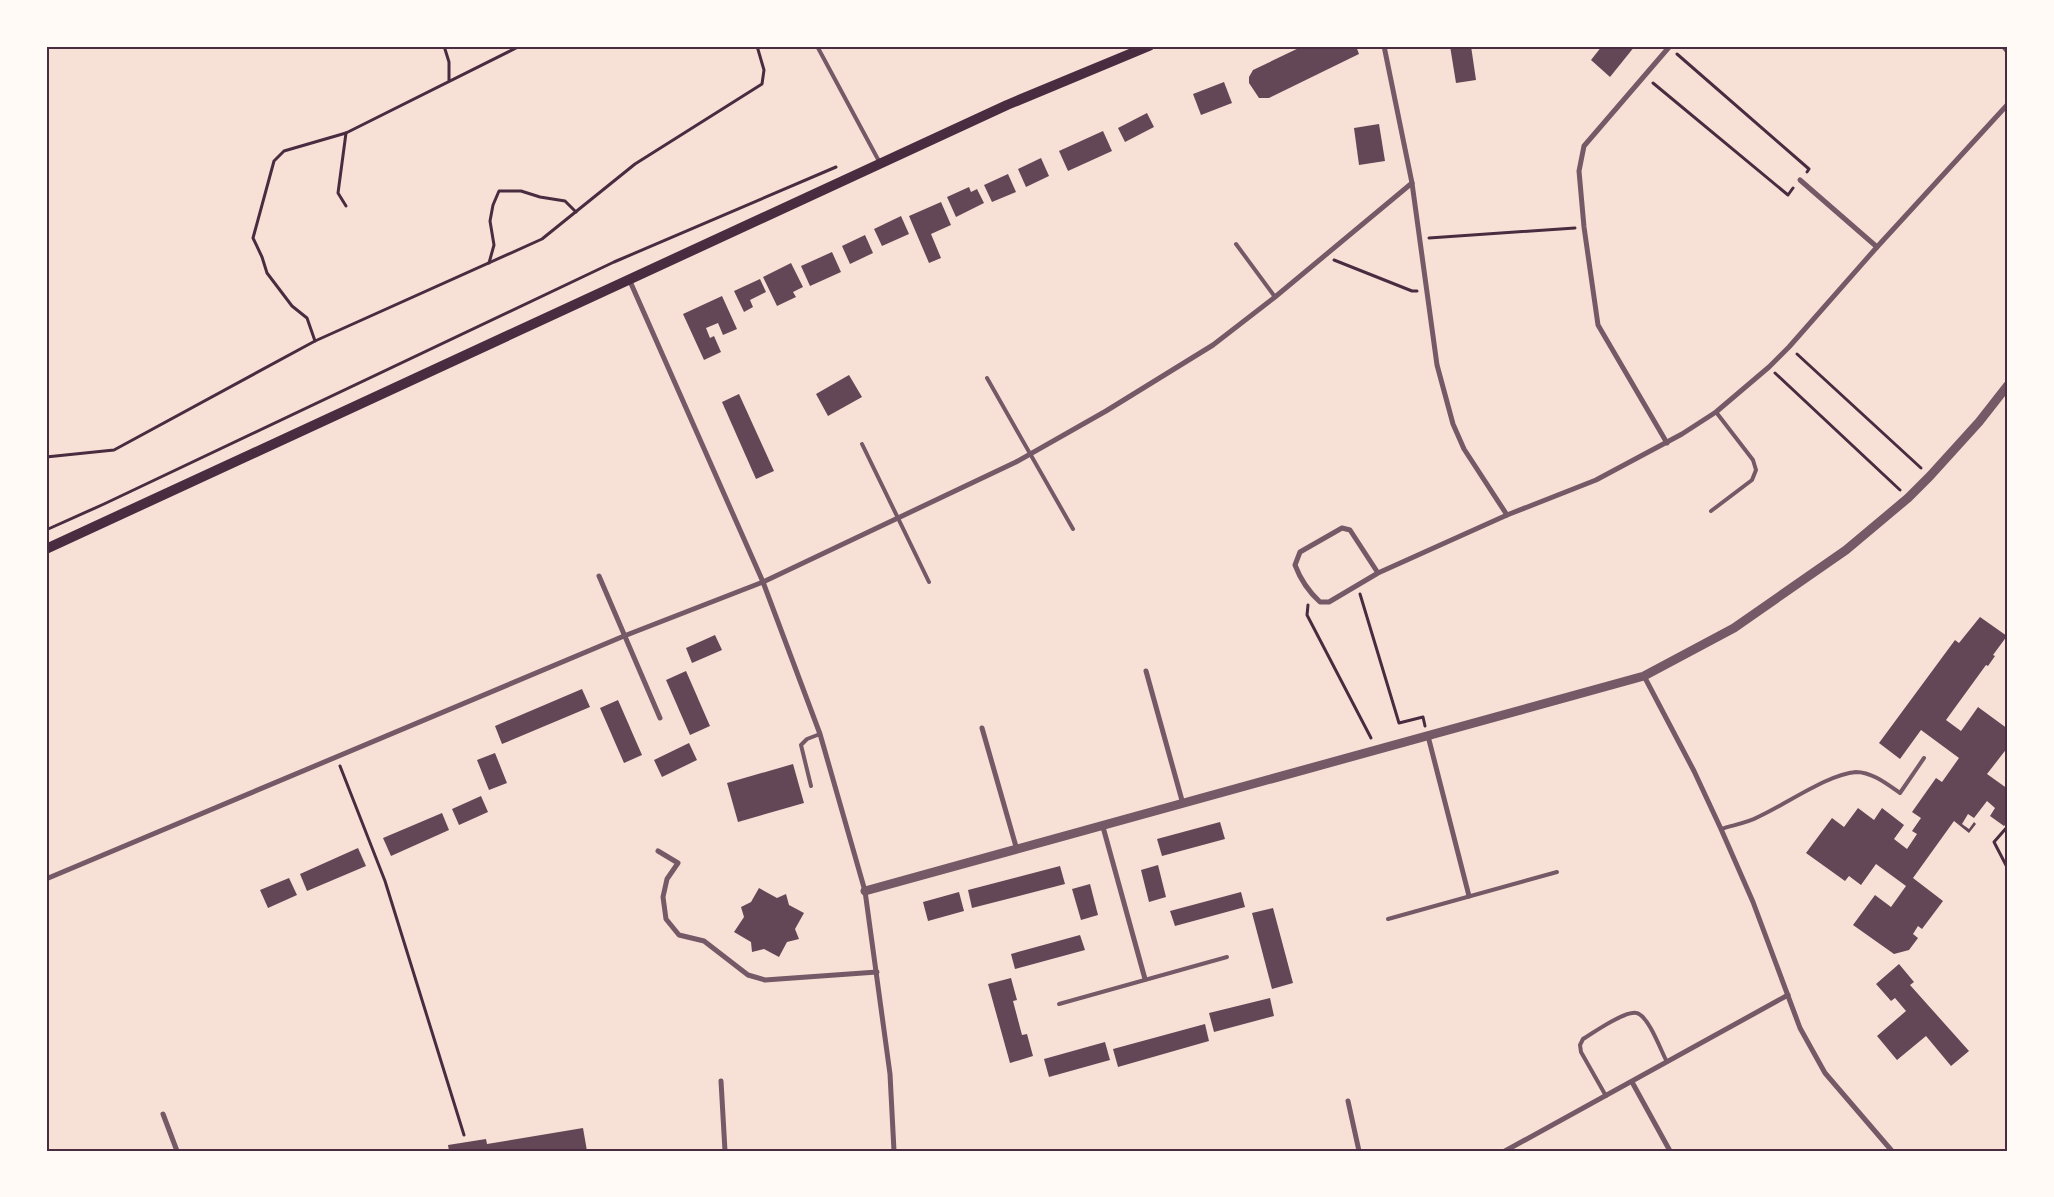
<svg xmlns="http://www.w3.org/2000/svg" width="2054" height="1197" font-family="'Nunito Sans',sans-serif">
	<rect width="100%" height="100%" fill="#f7e1d7"/>
	<g fill="#644757">
		<polygon points="1303,46 1356,46 1359,54 1269,98 1259,98 1249,83 1249,77 1253,70"/>
		<polygon points="1450,46 1471,46 1476,80 1456,83"/>
		<polygon points="1602,46 1635,46 1610,77 1591,60"/>
		<polygon points="1224,82 1232,103 1201,115 1193,94"/>
		<polygon points="1147,113 1154,127 1125,142 1118,128"/>
		<polygon points="1379,124 1385,161 1359,165 1354,128"/>
		<polygon points="1103,131 1112,151 1068,171 1059,151"/>
		<polygon points="1041,158 1049,176 1026,187 1018,169"/>
		<polygon points="1008,174 1016,192 992,202 984,185"/>
		<polygon points="969,187 971,192 977,189 984,203 956,217 947,197"/>
		<polygon points="941,202 951,225 931,234 941,258 929,263 909,216"/>
		<polygon points="901,216 909,234 882,246 874,229"/>
		<polygon points="865,235 873,253 850,264 842,246"/>
		<polygon points="832,252 841,272 810,286 801,266"/>
		<polygon points="791,263 803,287 793,292 796,297 777,306 763,277"/>
		<polygon points="760,279 766,292 750,300 753,307 744,312 734,291"/>
		<polygon points="722,296 737,329 723,335 718,323 706,328 710,338 714,336 721,352 704,360 683,314"/>
		<polygon points="849,375 862,397 828,416 816,394"/>
		<polygon points="739,394 774,471 756,479 722,402"/>
		<polygon points="1980,617 2007,636 1993,655 1995,656 1988,666 1986,665 1946,720 1961,731 1978,707 2008,729 2008,747 1987,774 2008,789 2008,822 2004,826 1990,816 1995,808 1987,801 1974,818 1968,814 1962,824 1969,829 1974,822 1976,824 1969,833 1954,821 1913,878 1943,901 1922,929 1918,926 1913,934 1918,938 1909,950 1894,954 1853,925 1875,895 1891,907 1906,886 1876,864 1861,885 1849,876 1845,881 1806,853 1832,818 1844,827 1858,808 1874,820 1882,808 1904,825 1894,839 1907,849 1917,834 1912,831 1921,818 1912,812 1936,778 1942,782 1959,758 1921,730 1900,759 1879,743 1955,640 1959,643"/>
		<polygon points="715,635 722,650 692,663 686,648"/>
		<polygon points="686,671 710,726 690,735 666,680"/>
		<polygon points="582,689 590,707 502,744 495,726"/>
		<polygon points="618,700 642,755 624,763 600,708"/>
		<polygon points="689,743 697,760 662,777 654,760"/>
		<polygon points="495,753 507,783 489,790 477,760"/>
		<polygon points="793,764 804,803 738,822 727,783"/>
		<polygon points="481,796 488,812 459,825 452,809"/>
		<polygon points="442,813 449,830 391,856 383,838"/>
		<polygon points="1220,822 1225,839 1162,856 1157,839"/>
		<polygon points="358,848 366,866 307,891 300,874"/>
		<polygon points="1158,865 1166,897 1149,902 1141,870"/>
		<polygon points="1060,866 1065,884 972,908 968,890"/>
		<polygon points="289,878 297,895 268,908 260,890"/>
		<polygon points="1090,884 1098,915 1081,920 1072,889"/>
		<polygon points="759,888 777,898 786,894 789,905 804,913 795,929 799,939 787,942 779,957 764,949 752,952 751,942 734,932 744,917 741,907 751,902"/>
		<polygon points="959,892 964,911 928,921 923,902"/>
		<polygon points="1241,892 1245,907 1175,926 1170,911"/>
		<polygon points="1273,908 1293,983 1272,989 1252,913"/>
		<polygon points="1080,935 1085,950 1015,969 1011,954"/>
		<polygon points="1899,964 1914,982 1910,985 1969,1051 1951,1066 1926,1036 1897,1060 1877,1036 1906,1011 1895,998 1891,1001 1876,984"/>
		<polygon points="1011,978 1017,1000 1013,1001 1022,1035 1027,1034 1033,1056 1010,1063 988,984"/>
		<polygon points="1270,998 1274,1016 1214,1032 1209,1013"/>
		<polygon points="1205,1024 1209,1041 1118,1067 1113,1049"/>
		<polygon points="1105,1042 1110,1060 1049,1077 1044,1059"/>
		<polygon points="583,1128 587,1151 449,1151 448,1145 486,1139 487,1144"/>
	</g>
	<g fill="none" stroke-linecap="round" stroke-linejoin="round">
		<g stroke="#4a2c40" stroke-width="3">
			<polyline points="444,46 449,62 449,80"/>
			<polyline points="1677,54 1809,169 1807,172"/>
			<polyline points="1653,83 1788,195 1793,188"/>
			<polyline points="346,206 338,193 346,133"/>
			<polyline points="1429,238 1575,228"/>
			<polyline points="1334,260 1412,291 1417,291"/>
			<polyline points="489,263 494,245 490,221 493,205 499,191 521,191 540,197 565,201 576,212"/>
			<polyline points="315,341 307,318 292,306 267,273 262,257 253,238 274,161 284,151 346,133 520,46"/>
			<polyline points="1797,354 1921,468"/>
			<polyline points="1775,373 1900,490"/>
			<polyline points="46,457 114,450 315,341 542,239 635,164 762,84 764,70 757,46"/>
			<polyline points="46,530 104,504 614,262 836,167"/>
			<polyline points="1360,594 1399,723 1423,717 1425,726"/>
			<polyline points="1308,605 1307,615 1371,738"/>
			<polyline points="340,766 385,881 464,1135"/>
			<polyline points="2008,826 1994,842 2008,869"/>
		</g>
		<g stroke="#755966" stroke-width="4">
			<polyline points="817,46 880,163"/>
			<polyline points="1236,244 1275,297"/>
			<polyline points="987,378 1073,529"/>
			<polyline points="862,444 929,582"/>
			<polyline points="1711,511 1752,480 1756,470 1753,460 1716,412"/>
			<polyline points="811,786 801,745 807,739 820,734"/>
			<path d="M1721,829C1733,825 1747,823 1758,817C1785,805 1828,774 1856,772C1872,772 1887,784 1900,793L1924,758"/>
			<polyline points="1388,919 1557,872"/>
			<polyline points="1059,1004 1227,957"/>
			<path d="M1606,1096L1581,1052L1580,1045L1583,1039C1593,1033 1629,1007 1639,1014C1650,1020 1661,1051 1667,1062"/>
		</g>
		<g stroke="#755966" stroke-width="5">
			<polyline points="1384,46 1412,183 1437,365 1453,424 1464,449 1507,515"/>
			<polyline points="2003,46 2008,52"/>
			<polyline points="1800,180 1877,247"/>
			<polyline points="629,279 763,582 820,734 865,891 890,1074 894,1151"/>
			<polyline points="1667,443 1598,325 1584,227 1579,171 1584,146 1670,46"/>
			<path d="M1378,573L1350,530L1342,528L1300,552L1295,565C1301,581 1308,591 1320,602H1329L1378,573L1507,515L1596,480L1682,434L1716,412L1769,367L1789,347L1877,247L2008,104"/>
			<polyline points="599,576 660,718"/>
			<polyline points="1146,671 1183,804"/>
			<polyline points="1644,676 1694,771 1721,829 1753,902 1800,1028 1825,1073 1892,1151"/>
			<polyline points="982,728 1017,850"/>
			<polyline points="1428,736 1469,896"/>
			<polyline points="1103,827 1145,979"/>
			<polyline points="658,851 678,863 667,879 663,897 666,919 679,935 704,941 748,975 765,980 877,972"/>
			<polyline points="46,879 624,636 763,582 1016,462 1106,411 1213,345 1275,297 1412,183"/>
			<polyline points="721,1081 725,1151"/>
			<polyline points="1632,1082 1670,1151"/>
			<polyline points="1348,1101 1359,1151"/>
			<polyline points="163,1114 177,1151"/>
			<polyline points="1505,1151 1788,995"/>
		</g>
		<polyline stroke="#755966" stroke-width="9" points="865,891 1644,676 1734,628 1846,550 1908,498 1930,476 1979,422 2008,385"/>
		<polyline stroke="#4a2c40" stroke-width="10" points="46,549 1007,105 1149,46"/>
	</g>
	<rect width="2054" height="1197" fill="none" stroke="#fffaf5" stroke-width="95"/>
	<rect x="48" y="48" width="1958" height="1102" fill="none" stroke="#4a2c40" stroke-width="2"/>
</svg>
